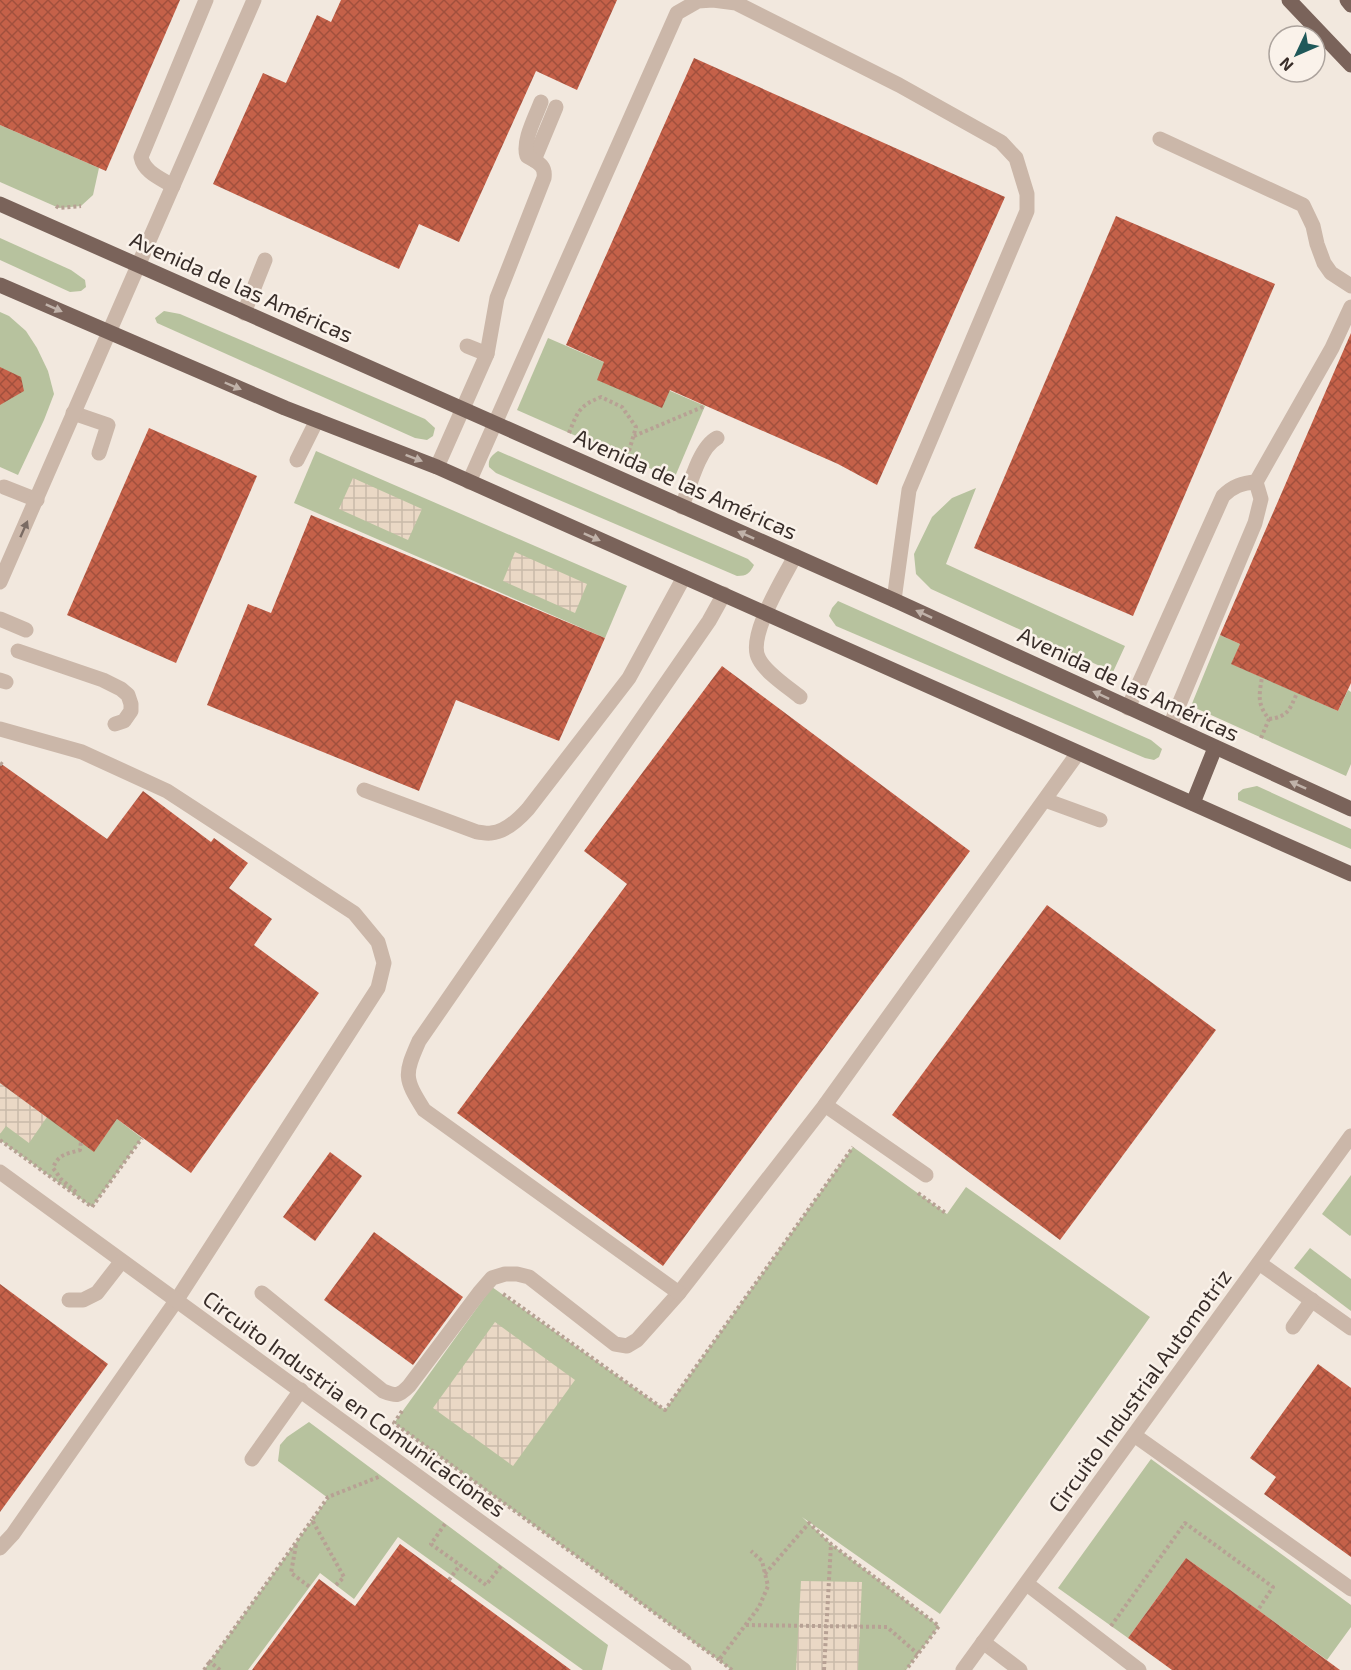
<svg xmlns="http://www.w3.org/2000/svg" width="1351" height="1670" font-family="'Exo 2',sans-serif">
	<defs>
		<pattern id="plaza-grid" width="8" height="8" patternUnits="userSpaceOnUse" patternTransform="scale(1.5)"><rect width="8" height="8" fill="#ead8c5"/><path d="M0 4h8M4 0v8" fill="none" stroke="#c9baa9"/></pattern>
		<pattern id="building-cross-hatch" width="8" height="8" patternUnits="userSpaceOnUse" patternTransform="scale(1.5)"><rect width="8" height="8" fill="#c56149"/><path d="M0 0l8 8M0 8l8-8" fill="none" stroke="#a1503d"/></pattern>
	</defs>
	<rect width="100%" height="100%" fill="#f2e8de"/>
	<g fill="#b7c29e">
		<polygon points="0,125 99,168 93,195 81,206 59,208 0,182"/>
		<polygon points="0,238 71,270 85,280 86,287 81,291 70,292 0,260"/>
		<polygon points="164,311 180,314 425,419 435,428 433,436 427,440 415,438 157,323 155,318"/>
		<polygon points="0,312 9,316 26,331 37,348 48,371 54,394 44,420 18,475 0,467"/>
		<polygon points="548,338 705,406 674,479 517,410"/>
		<polygon points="316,451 627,586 605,638 294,503"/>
		<path d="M498,451L748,559L754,565C750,573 747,576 737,576L496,473L489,467C488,459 491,456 498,451Z"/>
		<polygon points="976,488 946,564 1125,646 1113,672 931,589 916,574 914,554 932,517 952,498"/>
		<polygon points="838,601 1151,740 1162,749 1159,757 1154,760 1145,758 836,626 829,616 832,608"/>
		<polygon points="1220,635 1240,644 1232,664 1338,711 1348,690 1351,692 1351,764 1346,776 1191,706"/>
		<polygon points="1257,786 1351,829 1351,849 1238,800 1238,793 1243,789"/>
		<polygon points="0,1083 94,1151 117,1119 142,1138 92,1207 0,1140"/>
		<polygon points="853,1147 947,1214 966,1187 1150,1317 940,1614 802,1517 831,1544 939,1626 906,1670 732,1670 394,1423 492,1287 665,1410"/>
		<polygon points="1351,1175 1351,1235 1350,1236 1322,1214"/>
		<polygon points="1310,1248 1351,1279 1351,1311 1294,1268"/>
		<polygon points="309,1422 608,1645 602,1670 583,1670 398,1537 354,1599 320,1573 248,1670 204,1670 328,1498 278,1461 280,1445 287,1437"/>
		<polygon points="1151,1459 1351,1605 1351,1627 1327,1660 1186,1558 1128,1638 1058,1588"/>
	</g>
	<g fill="url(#plaza-grid)">
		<polygon points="353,478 422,509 408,540 339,509"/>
		<polygon points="515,552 587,584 575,613 503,581"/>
		<polygon points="0,1083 47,1117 29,1143 6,1126 0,1134"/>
		<polygon points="495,1322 575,1380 513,1466 433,1408"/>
		<polygon points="801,1581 862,1582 858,1670 796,1670"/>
	</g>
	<g fill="url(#building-cross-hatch)">
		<polygon points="0,0 180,0 106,171 0,125"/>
		<polygon points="341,0 617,0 577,90 536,71 459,242 419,224 399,269 213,184 263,73 286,83 317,15 331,22"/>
		<polygon points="694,58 1005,197 877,485 838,464 670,390 662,408 597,380 604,362 566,345"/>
		<polygon points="1116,216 1275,284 1133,616 974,548"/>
		<polygon points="1351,333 1351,683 1338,711 1231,664 1240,644 1220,635"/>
		<polygon points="0,367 21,377 24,391 0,405"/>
		<polygon points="149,428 257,476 176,663 67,615"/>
		<polygon points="311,515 605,638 559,741 456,700 419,791 207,705 248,604 271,613"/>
		<polygon points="722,666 970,851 663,1266 457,1113 627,884 584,851"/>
		<polygon points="0,763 107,839 143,791 211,842 214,838 248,863 229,888 272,919 254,945 319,993 191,1173 117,1119 94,1152 0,1083"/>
		<polygon points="1047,905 1216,1030 1060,1240 892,1115"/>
		<polygon points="330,1152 362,1176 315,1241 283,1217"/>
		<polygon points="374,1232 463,1297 413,1365 324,1300"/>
		<polygon points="0,1284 108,1364 0,1512"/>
		<polygon points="1318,1364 1351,1388 1351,1557 1264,1494 1276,1477 1250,1458"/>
		<polygon points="400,1544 449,1580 571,1670 252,1670 319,1579 355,1606"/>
		<polygon points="1186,1558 1258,1610 1340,1670 1172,1670 1128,1638"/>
	</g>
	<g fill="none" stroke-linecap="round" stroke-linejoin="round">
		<g stroke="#b7a194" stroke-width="4" stroke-dasharray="3 3" stroke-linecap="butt">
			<polyline points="56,206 59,208 81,206"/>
			<path d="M569,433C578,411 579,406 601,397L622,407L636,427L627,458"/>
			<polyline points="634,436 705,406"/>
			<path d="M1269,719C1288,717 1290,709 1297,693"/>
			<path d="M1261,738L1269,719C1257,704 1259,696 1262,677"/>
			<polyline points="0,763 3,765"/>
			<polyline points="0,1140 92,1207 142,1138"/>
			<path d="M76,1192L61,1179L53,1168C58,1154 67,1154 80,1150L81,1142"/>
			<polyline points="918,1193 947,1214"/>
			<polyline points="503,1294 665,1410 853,1147"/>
			<polyline points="402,1411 394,1423 719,1660"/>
			<polyline points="445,1524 431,1544 460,1565 486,1585 501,1566"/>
			<polyline points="296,1545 291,1573 310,1587"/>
			<polyline points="765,1574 809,1523 831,1544 939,1626 906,1670"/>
			<polyline points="449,1580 460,1565"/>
			<polyline points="336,1585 344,1577 312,1520 328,1497 381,1476"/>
			<polyline points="746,1625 887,1627 918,1654"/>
			<polyline points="1111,1626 1185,1523 1273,1587 1258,1610"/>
			<polyline points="204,1670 210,1661"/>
			<polyline points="220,1670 210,1662 312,1520"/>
			<polyline points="732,1670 719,1660 759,1607 768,1586 762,1561 751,1551"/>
			<polyline points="824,1670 831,1544"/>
		</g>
		<g stroke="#cbb7a9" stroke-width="15">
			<polyline points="1160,139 1303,205 1313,226 1317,244 1324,263 1331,273 1351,286"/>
			<polyline points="534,160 556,107"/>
			<path d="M173,186C160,178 144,172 141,157L206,0"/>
			<polyline points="244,313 265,260"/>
			<polyline points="467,346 487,354"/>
			<polyline points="73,413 108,425 99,453"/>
			<polyline points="297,460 317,420"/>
			<path d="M437,467L487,354L497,298L544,178C546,165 537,162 527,156C522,141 536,116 541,102"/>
			<polyline points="469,482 677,13 698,1 713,0 736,3 899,85 1001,142 1016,158 1027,194 1027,211 909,490 894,600"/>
			<polyline points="4,487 37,500"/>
			<path d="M682,507C689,488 699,447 717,438"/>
			<path d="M795,556C784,578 746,637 759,659C766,673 788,687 800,697"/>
			<polyline points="0,582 254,0"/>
			<polyline points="0,619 26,630"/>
			<polyline points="18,651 103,680 121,689 128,695 131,704 131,711 124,721 115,724"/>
			<polyline points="0,680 6,682"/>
			<path d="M1128,708L1223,496C1233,486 1242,483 1256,482"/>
			<polyline points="1170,726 1255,523 1261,499 1256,482 1332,348 1351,307"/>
			<polyline points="0,729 82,752 167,791 354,913 378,942 384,963 378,988 176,1301 13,1534 0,1548"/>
			<path d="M364,790L477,832C481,832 487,834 491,833C505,832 519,819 528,809L629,678L684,577"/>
			<polyline points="1045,800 1100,820"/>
			<polyline points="825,1105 926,1175"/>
			<polyline points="0,1172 684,1670"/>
			<polyline points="1259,1263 1351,1328"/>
			<path d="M262,1293L383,1391C396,1396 398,1397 409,1386L479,1293L492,1278L505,1274H517L529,1277L615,1344L627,1346L637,1340L679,1293L825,1105L1078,753"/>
			<path d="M679,1293L424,1110C404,1078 404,1075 419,1041L709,621L724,594"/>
			<polyline points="69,1300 83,1300 97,1293 121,1262"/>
			<polyline points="1293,1327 1312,1300"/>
			<polyline points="1134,1435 1351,1589"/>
			<polyline points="252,1459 301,1390"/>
			<polyline points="1027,1584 1139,1670"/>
			<polyline points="983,1642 1020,1670"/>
			<polyline points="963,1670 1351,1136"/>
		</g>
		<g stroke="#7a635a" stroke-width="15">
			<polyline points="1289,0 1351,65"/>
			<polyline points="1347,0 1351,5"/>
			<polyline points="0,204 894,600 1351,809"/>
			<polyline points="0,285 285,408 437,467 1351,874"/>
			<polyline points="1193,803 1215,748"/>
		</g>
	</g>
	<defs><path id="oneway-solid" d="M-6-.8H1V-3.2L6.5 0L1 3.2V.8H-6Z" transform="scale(1.5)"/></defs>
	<g fill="#c0b2a9">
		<use href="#oneway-solid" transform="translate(54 308) rotate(24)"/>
		<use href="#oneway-solid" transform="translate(233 386) rotate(23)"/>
		<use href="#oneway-solid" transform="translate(414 458) rotate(21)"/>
		<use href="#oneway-solid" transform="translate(746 535) rotate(-156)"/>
		<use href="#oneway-solid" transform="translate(592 537) rotate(24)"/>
		<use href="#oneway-solid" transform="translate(924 614) rotate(-155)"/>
		<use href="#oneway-solid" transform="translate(1101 695) rotate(-155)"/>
		<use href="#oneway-solid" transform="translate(1298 785) rotate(-156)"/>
	</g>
	<use fill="#7a6b63" href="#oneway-solid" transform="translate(24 529) rotate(-66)"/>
	<g text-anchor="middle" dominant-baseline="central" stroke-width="5" stroke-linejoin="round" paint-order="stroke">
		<g font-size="22" fill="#382d29" stroke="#faf2ea">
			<text transform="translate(242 286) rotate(24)">Avenida de las Américas</text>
			<text transform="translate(686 483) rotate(24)">Avenida de las Américas</text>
			<text transform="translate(1129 683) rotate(25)">Avenida de las Américas</text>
			<text transform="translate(1139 1390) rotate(-54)">Circuito Industrial Automotriz</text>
			<text transform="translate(355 1403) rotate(36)">Circuito Industria en Comunicaciones</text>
		</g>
	</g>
	<g transform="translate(1297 54) rotate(226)"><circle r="28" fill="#faf2ea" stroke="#aca39d" stroke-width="1.5"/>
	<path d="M0-4.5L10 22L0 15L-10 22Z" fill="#1f595a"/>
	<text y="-9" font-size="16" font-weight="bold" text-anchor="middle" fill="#382d29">N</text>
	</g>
</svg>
